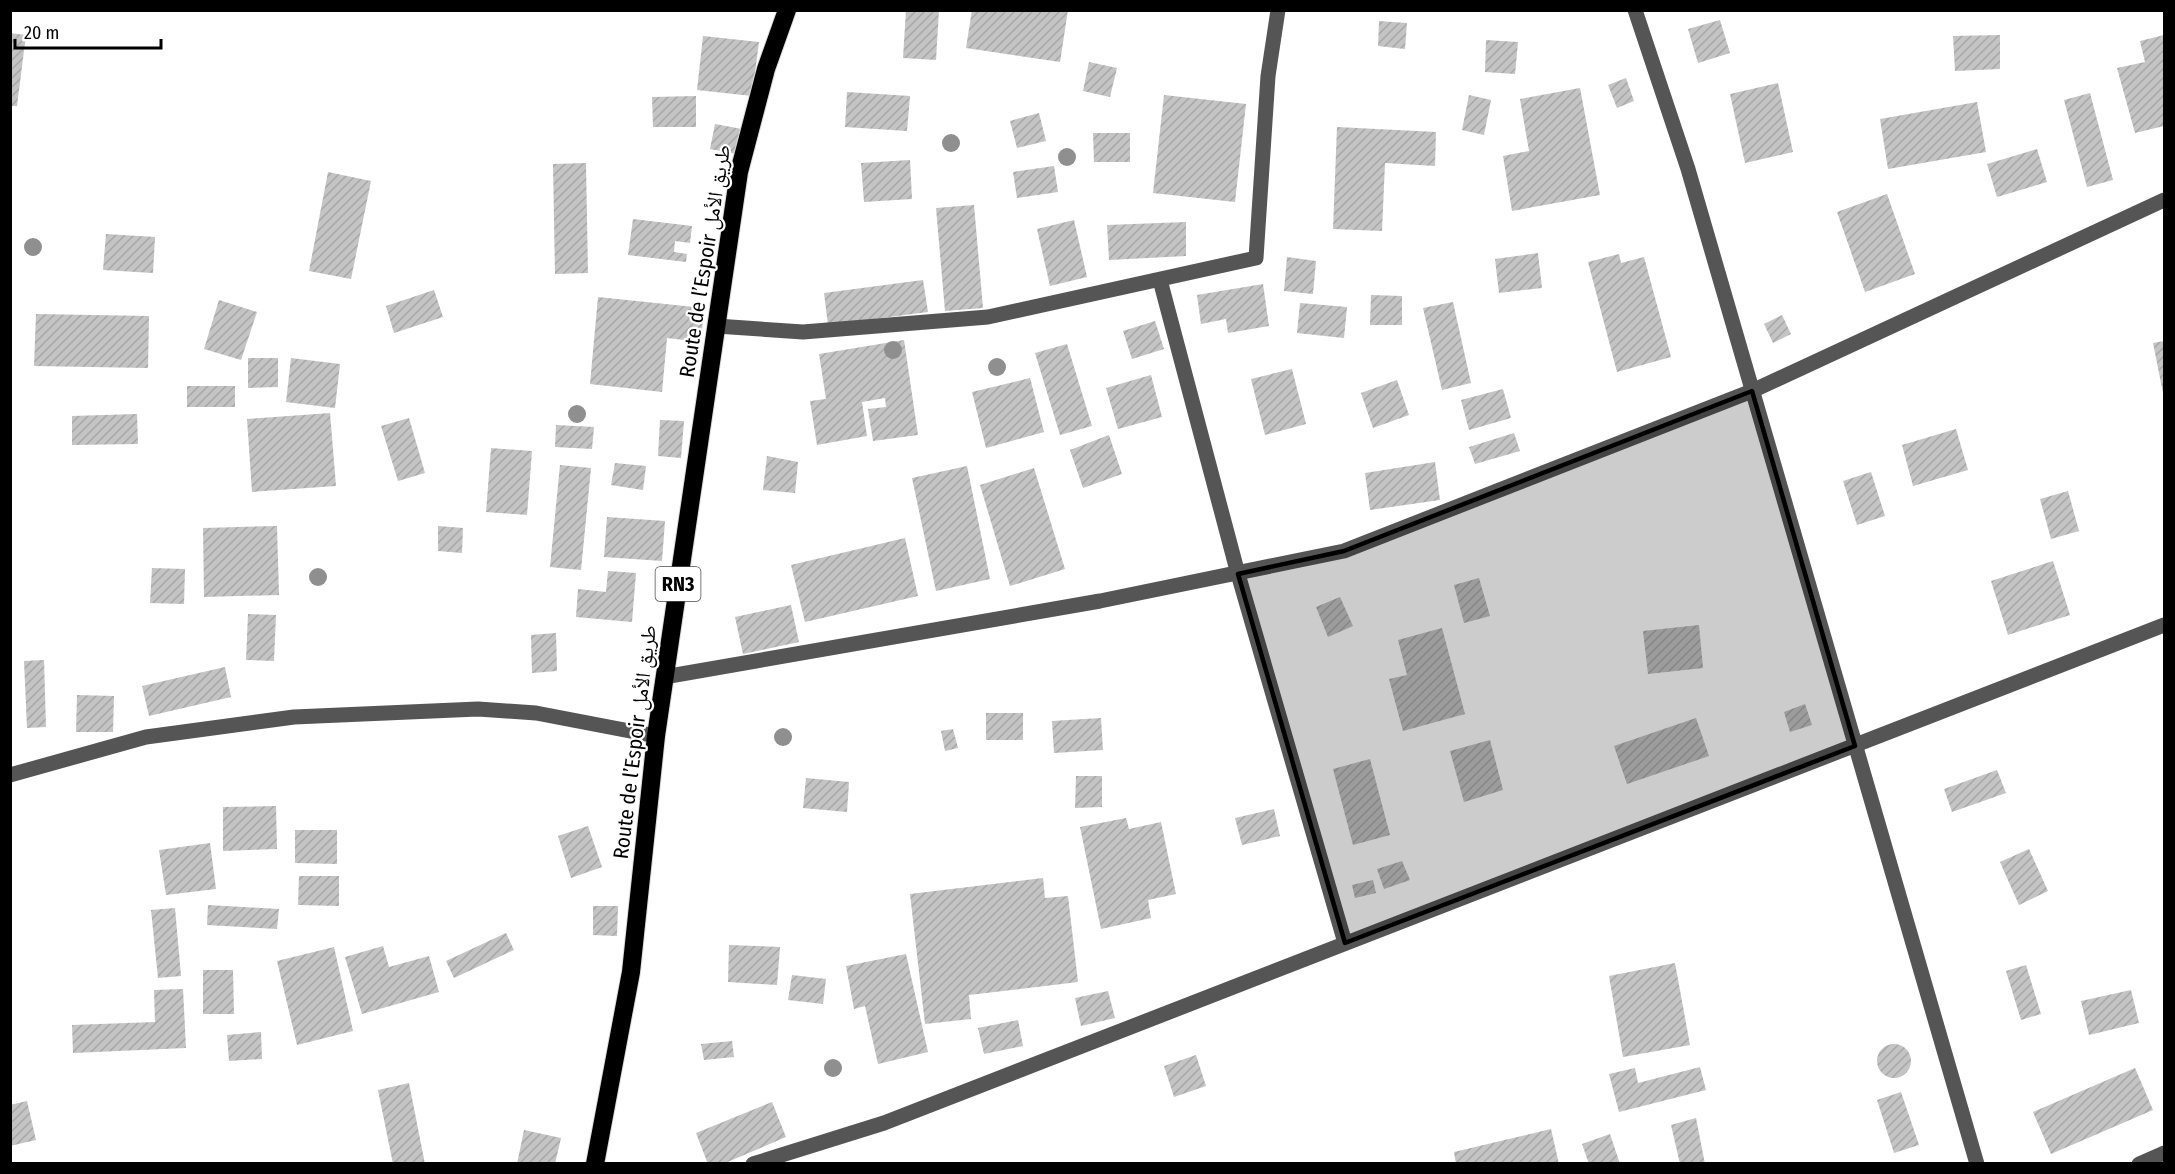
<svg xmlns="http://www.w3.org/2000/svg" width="2175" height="1174" font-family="'Fira Sans Condensed','Noto Naskh Arabic',sans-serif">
	<defs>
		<pattern id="building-hatch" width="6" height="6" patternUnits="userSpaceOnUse" patternTransform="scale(1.5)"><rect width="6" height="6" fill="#c4c4c4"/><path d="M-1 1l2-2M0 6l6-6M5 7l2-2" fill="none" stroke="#a7a7a7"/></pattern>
	</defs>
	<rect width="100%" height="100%" fill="#fff"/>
	<g fill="url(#building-hatch)">
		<polygon points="906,10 939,10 936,60 903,58"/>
		<polygon points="972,10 1068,10 1060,62 966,48"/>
		<polygon points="1720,20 1730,53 1698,63 1688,29"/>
		<polygon points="1379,21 1407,23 1405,49 1378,46"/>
		<polygon points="10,33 26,35 17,106 10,106"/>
		<polygon points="2000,35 2000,69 1955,71 1953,36"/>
		<polygon points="2164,35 2164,126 2135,133 2117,68 2145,62 2140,41"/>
		<polygon points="703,36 759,42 752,96 697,90"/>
		<polygon points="1486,40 1518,42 1515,74 1485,72"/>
		<polygon points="1089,62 1117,68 1110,97 1083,91"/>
		<polygon points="1626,78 1634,101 1617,108 1608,85"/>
		<polygon points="1778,83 1793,152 1745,163 1730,94"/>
		<polygon points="1580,88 1600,195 1512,211 1503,156 1529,151 1520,99"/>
		<polygon points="847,92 910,96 907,131 845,127"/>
		<polygon points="2090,93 2113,180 2087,187 2064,100"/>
		<polygon points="1164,95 1246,104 1235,202 1153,193"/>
		<polygon points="1469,95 1491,100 1484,135 1462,130"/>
		<polygon points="696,96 696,127 653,127 652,97"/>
		<polygon points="1977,102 1986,152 1888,169 1880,119"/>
		<polygon points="1039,113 1046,141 1017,148 1010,121"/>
		<polygon points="715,124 742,129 737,154 710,149"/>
		<polygon points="1337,127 1436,132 1435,166 1385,163 1382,231 1333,229"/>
		<polygon points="1093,133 1130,133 1130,162 1094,162"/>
		<polygon points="2037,149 2047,182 1997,197 1987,164"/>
		<polygon points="910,160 912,199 864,202 861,163"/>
		<polygon points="586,163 588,273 555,274 553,164"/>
		<polygon points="1054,166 1058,192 1017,198 1013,172"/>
		<polygon points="328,172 371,181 351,279 309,271"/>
		<polygon points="1887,194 1915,274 1865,292 1837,212"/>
		<polygon points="974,205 983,308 945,311 936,208"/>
		<polygon points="633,219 692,226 690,243 675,241 674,252 687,254 686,262 628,255"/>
		<polygon points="1074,220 1087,277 1050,286 1037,229"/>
		<polygon points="1186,222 1186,256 1109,260 1107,225"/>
		<polygon points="106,234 155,237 153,273 103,270"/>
		<polygon points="1538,253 1542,288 1499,293 1495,259"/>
		<polygon points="1619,254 1621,263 1644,257 1671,357 1617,372 1588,262"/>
		<polygon points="1287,257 1316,261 1313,294 1284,291"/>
		<polygon points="923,280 928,312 828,325 824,293"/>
		<polygon points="1263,284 1269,326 1228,333 1226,319 1201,324 1197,295"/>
		<polygon points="434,290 443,317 394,333 386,306"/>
		<polygon points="1371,295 1402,296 1402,325 1370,325"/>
		<polygon points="598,297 704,308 701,342 667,338 662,392 590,384"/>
		<polygon points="219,300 257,312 241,360 204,349"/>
		<polygon points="1453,302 1471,383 1442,390 1423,308"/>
		<polygon points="1300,303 1347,307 1344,338 1297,333"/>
		<polygon points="36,314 149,316 148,368 34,366"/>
		<polygon points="1782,315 1791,334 1773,343 1764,324"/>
		<polygon points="1155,321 1164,349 1132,359 1123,331"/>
		<polygon points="904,340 918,435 873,441 868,409 886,407 885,398 862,402 867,436 817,445 810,401 826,399 819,354"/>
		<polygon points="2164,341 2164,393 2163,393 2153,343"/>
		<polygon points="1067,344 1092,426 1060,435 1035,353"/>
		<polygon points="248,358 278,358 278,387 248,388"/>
		<polygon points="291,358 340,364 335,408 286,402"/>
		<polygon points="1292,369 1306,424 1265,435 1251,379"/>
		<polygon points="1151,375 1162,417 1118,429 1106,388"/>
		<polygon points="1030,378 1044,432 986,448 972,392"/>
		<polygon points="1397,380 1409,415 1373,428 1361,393"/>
		<rect x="187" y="386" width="48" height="21"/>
		<polygon points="1503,389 1511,418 1469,430 1461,400"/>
		<polygon points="330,413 336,486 252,492 247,419"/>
		<polygon points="137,414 138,444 72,445 72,416"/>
		<polygon points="409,418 425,473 398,481 381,426"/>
		<polygon points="660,420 684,421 681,458 658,456"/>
		<polygon points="556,425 594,427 592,449 555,447"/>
		<polygon points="1956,429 1968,470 1913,486 1902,445"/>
		<polygon points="1514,433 1520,451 1475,464 1469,447"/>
		<polygon points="1109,435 1122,474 1083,488 1070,450"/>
		<polygon points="491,448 532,451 527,515 486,512"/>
		<polygon points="767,456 798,462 795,493 763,490"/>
		<polygon points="1435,462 1440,500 1370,510 1365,473"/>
		<polygon points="615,463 646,466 643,490 611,485"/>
		<polygon points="560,465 591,468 581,570 550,567"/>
		<polygon points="967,466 990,579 936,591 912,478"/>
		<polygon points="1034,468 1065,569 1010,586 980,485"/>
		<polygon points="1871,472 1885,516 1857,525 1843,481"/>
		<polygon points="2068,491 2079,531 2051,539 2040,499"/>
		<polygon points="607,517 665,521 662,561 604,557"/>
		<polygon points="277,526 279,595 204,597 203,528"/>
		<polygon points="438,526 463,528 462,553 438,551"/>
		<polygon points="905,538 918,596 805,622 791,565"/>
		<polygon points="2053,561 2070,615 2008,635 1991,581"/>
		<polygon points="152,568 185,569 184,604 150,603"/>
		<polygon points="608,571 636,573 632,622 576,617 578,589 606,592"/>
		<polygon points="1479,578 1490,616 1464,623 1454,585"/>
		<polygon points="1340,597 1353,626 1328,637 1316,607"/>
		<polygon points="791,605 799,642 743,654 735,617"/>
		<polygon points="248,614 276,615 274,661 246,660"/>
		<polygon points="1699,625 1703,668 1648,674 1643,631"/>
		<polygon points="1442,628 1465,714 1403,731 1389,679 1407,675 1398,640"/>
		<polygon points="556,633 557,671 532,673 531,635"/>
		<polygon points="44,660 46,727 27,728 24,661"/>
		<polygon points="225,667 231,697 149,716 142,686"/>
		<polygon points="77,695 114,696 113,732 76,732"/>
		<polygon points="1805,704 1812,725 1790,732 1784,712"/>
		<rect x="986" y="713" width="37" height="27"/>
		<polygon points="1101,718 1103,750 1054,753 1052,721"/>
		<polygon points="1696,718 1709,756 1627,784 1614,746"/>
		<polygon points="953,729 958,748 945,751 941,731"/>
		<polygon points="1490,740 1503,790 1464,802 1450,751"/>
		<polygon points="1370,759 1390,835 1353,845 1333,769"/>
		<polygon points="1997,770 2006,793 1952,812 1944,789"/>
		<polygon points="1076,776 1102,776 1102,807 1075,808"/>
		<polygon points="806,778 849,782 847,812 803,808"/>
		<polygon points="276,806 277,849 223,851 223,807"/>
		<polygon points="1274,809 1280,836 1242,845 1235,818"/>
		<polygon points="1126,818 1129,829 1161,822 1176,894 1148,900 1151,918 1101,929 1080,827"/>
		<polygon points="588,826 602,867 571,878 558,836"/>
		<polygon points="295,830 337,830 337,864 295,863"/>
		<polygon points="210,843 216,889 166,895 159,850"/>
		<polygon points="2029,849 2048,891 2019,905 2000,862"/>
		<polygon points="1402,861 1410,880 1384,889 1377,869"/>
		<polygon points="299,876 339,876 339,906 298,905"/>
		<polygon points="1043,878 1045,898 1068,896 1078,982 969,995 971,1019 925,1024 910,894"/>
		<polygon points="1373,880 1376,893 1355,898 1352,885"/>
		<polygon points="208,905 279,909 277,929 207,925"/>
		<polygon points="593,906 618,906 617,936 593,935"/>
		<polygon points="175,908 181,976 158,978 151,910"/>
		<polygon points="506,933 514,950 454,978 446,961"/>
		<polygon points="729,945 780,947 777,985 728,982"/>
		<polygon points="383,946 389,967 429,956 439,992 362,1014 345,957"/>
		<polygon points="334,947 353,1031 297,1045 277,961"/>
		<polygon points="906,954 928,1052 878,1064 865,1006 854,1009 846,966"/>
		<polygon points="1675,963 1690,1045 1623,1057 1609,976"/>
		<polygon points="2026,965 2041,1014 2021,1020 2006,971"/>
		<polygon points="203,970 233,970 234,1014 203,1014"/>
		<polygon points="792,975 826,979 823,1004 788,1000"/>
		<polygon points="183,989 186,1048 73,1053 72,1025 155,1022 154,990"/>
		<polygon points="2131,990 2139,1023 2089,1035 2081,1001"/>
		<polygon points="1108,991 1115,1018 1081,1026 1075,998"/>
		<polygon points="1018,1020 1023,1046 984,1054 978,1028"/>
		<polygon points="261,1032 262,1059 229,1061 227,1035"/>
		<polygon points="732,1041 734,1057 704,1060 701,1044"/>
		<circle cx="1894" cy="1061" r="17"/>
		<polygon points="1196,1055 1206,1086 1174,1097 1164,1066"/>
		<polygon points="1700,1067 1706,1090 1619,1112 1609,1074 1635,1068 1638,1083"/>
		<polygon points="2135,1068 2153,1110 2051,1154 2033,1112"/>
		<polygon points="409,1083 425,1164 393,1164 378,1090"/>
		<polygon points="1901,1092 1919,1145 1894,1153 1877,1100"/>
		<polygon points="27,1101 36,1140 10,1146 10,1105"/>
		<polygon points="772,1102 786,1137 723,1164 708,1164 696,1133"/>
		<polygon points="1696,1118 1705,1164 1680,1164 1671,1125"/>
		<polygon points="1551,1129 1559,1164 1456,1164 1454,1152"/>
		<polygon points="524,1130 561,1138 555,1164 517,1164"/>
		<polygon points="1610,1134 1620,1164 1589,1164 1582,1144"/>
	</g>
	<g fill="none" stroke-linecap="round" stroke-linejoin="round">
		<g stroke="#dbdbdb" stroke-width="20">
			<polyline id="highway" points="595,1164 631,972 656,736 739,172 766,69 787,10"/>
		</g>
		<g stroke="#555" stroke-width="15">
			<polyline points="1635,10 1688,169 1977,1164"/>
			<polyline points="1160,280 1238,574 1345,943"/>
			<polyline points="716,326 803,332 988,317 1256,258 1268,76 1278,10"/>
			<polyline points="664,677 1100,601 1344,551 1752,391 2164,200"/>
			<polyline points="10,775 146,737 294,717 478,709 536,713 656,736"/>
			<polyline points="753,1164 884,1123 2164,625"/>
			<polyline points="2139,1164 2164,1153"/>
		</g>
		<use href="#highway" stroke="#000" stroke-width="18"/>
	</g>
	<g fill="#8f8f8f">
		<circle cx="951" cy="143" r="9"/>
		<circle cx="1067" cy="157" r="9"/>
		<circle cx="33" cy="247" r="9"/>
		<circle cx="893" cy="350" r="9"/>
		<circle cx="997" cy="367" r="9"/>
		<circle cx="577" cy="414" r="9"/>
		<circle cx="318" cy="577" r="9"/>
		<circle cx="783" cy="737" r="9"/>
		<circle cx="833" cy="1068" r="9"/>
	</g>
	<path fill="#000" fill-opacity="0.2" stroke="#000" stroke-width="4.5" stroke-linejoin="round" d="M1752,391L1855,746L1345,943L1238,574L1344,551Z"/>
	<g text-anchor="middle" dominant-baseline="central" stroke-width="4.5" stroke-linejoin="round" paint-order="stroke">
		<rect fill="#fff" stroke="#4c4c4c" stroke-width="1.5" x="655.5" y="567" width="45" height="34" rx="4.5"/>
		<g font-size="20" font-weight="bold" fill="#000">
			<text x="678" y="584">RN3</text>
		</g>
		<g font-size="21" fill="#000" stroke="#fff">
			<text transform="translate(705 261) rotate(-81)">Route de l’Espoir طريق الأمل</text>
			<text transform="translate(635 742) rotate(-83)">Route de l’Espoir طريق الأمل</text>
		</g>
	</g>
	<rect width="2175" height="1174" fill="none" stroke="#000000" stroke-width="24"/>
	<path d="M15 39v9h146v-9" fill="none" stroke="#000000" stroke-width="3"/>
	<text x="24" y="39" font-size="18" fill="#000000" stroke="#ffffff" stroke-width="4.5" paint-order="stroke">20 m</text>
</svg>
